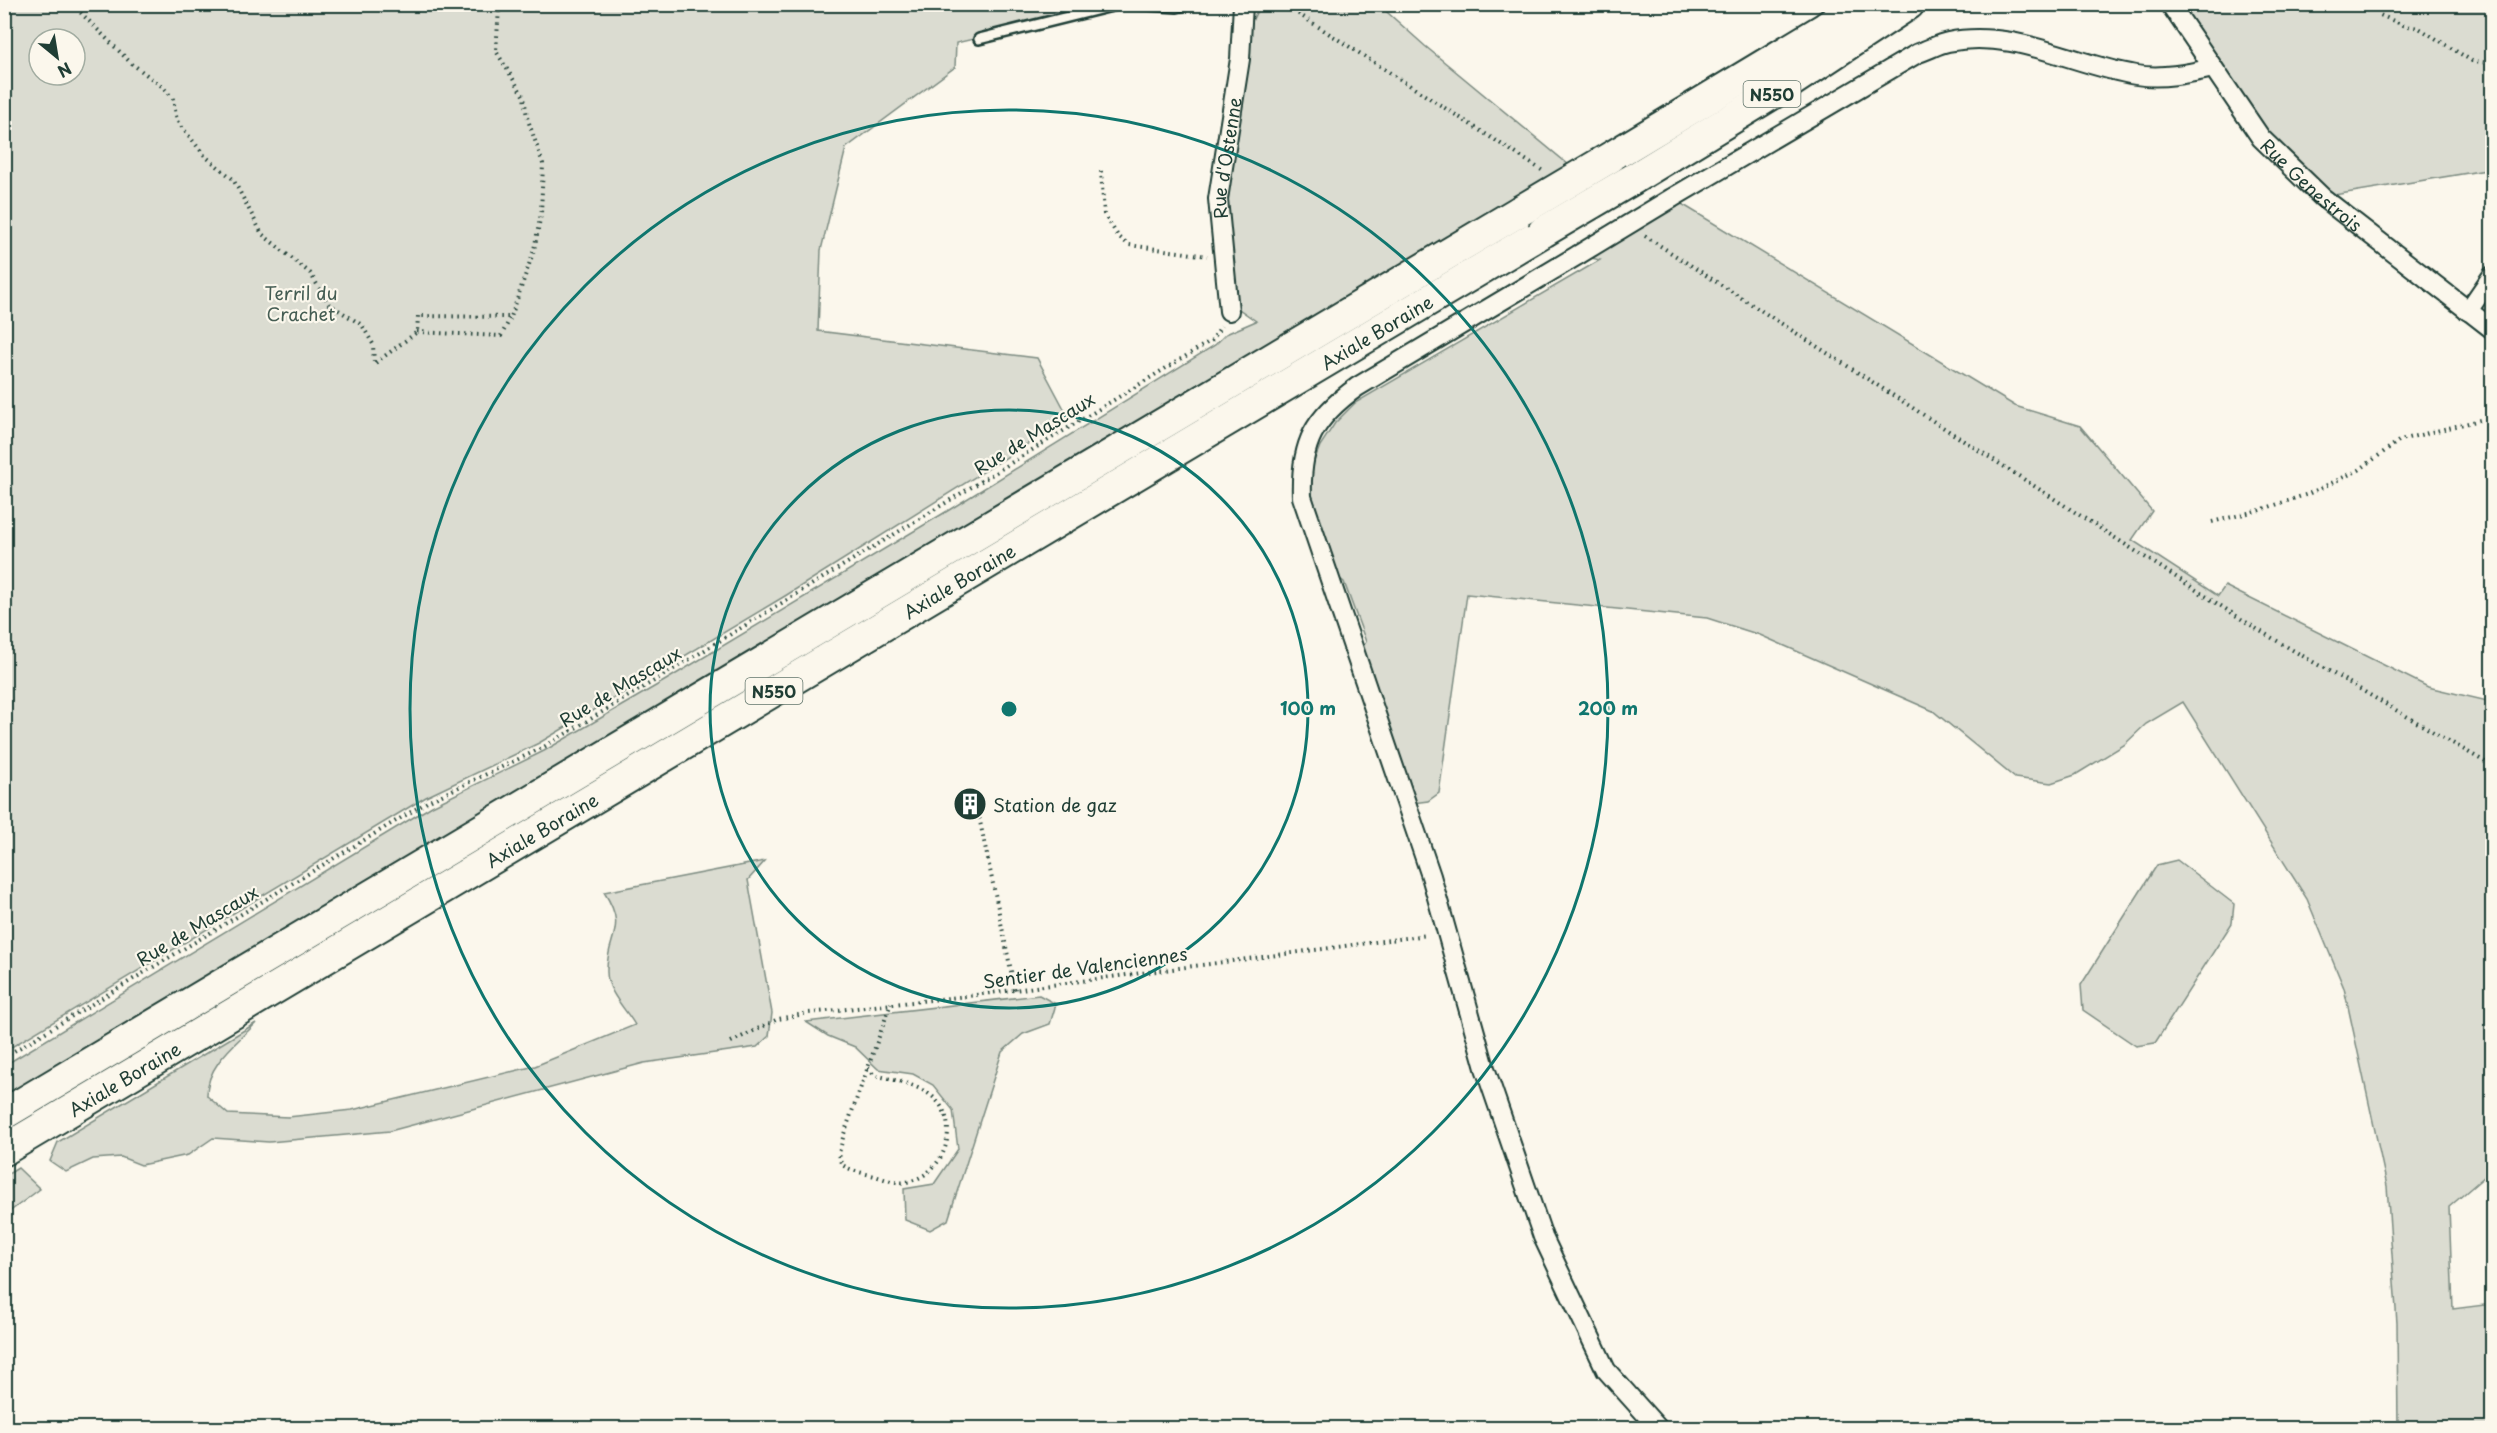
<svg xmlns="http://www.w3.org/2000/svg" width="2497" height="1433" font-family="'Playpen Sans',sans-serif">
	<rect width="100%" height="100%" fill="#fbf7ec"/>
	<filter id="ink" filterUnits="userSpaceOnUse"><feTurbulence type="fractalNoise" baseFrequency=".0167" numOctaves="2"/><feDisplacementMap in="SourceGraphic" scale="12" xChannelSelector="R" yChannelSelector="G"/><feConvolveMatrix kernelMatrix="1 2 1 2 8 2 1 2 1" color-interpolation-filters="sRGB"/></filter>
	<g filter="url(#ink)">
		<g fill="#dbdcd1" stroke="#7d8c82" stroke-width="1.5" fill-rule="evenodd">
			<path d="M5,5H1120L956,43L955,67L846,148L821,250L818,331L1037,358L1069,418L785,596L539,743L426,797L5,1051ZM39,39H75V75H39Z"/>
			<polygon points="1260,5 1379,5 1425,46 1581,175 5,1114 5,1065 432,806 544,751 666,680 949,510 1215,345 1226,334 1256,321 1239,309 1230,259 1220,230 1249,27"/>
			<polygon points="2170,5 2492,5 2492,169 2322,197 2261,138"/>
			<polygon points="1672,198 2015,406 2080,426 2152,511 2132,540 2218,596 2225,586 2428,687 2492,702 2492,1170 2449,1207 2453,1309 2492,1304 2492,1428 2398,1428 2397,1323 2387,1186 2344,988 2307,899 2183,702 2146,724 2124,745 2075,775 2051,783 2015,778 1933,711 1760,635 1707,618 1467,594 1439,793 1428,801 1413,803 1360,651 1366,642 1344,582 1332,573 1307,491 1309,474 1320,446 1335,423 1355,403 1600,260 1578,255"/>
			<polygon points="2177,860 2234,904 2232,923 2155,1043 2136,1046 2083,1010 2081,985 2157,865"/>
			<path d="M765,861L748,880L772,1013L769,1036L757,1047L644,1063L390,1131L269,1142L213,1138L188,1155L141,1165L121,1157L93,1159L66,1172L50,1161L58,1142L256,1023C236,1044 206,1065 207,1096L228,1114L288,1117L352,1110L535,1066L635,1025C626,1009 607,992 607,972C606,935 629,931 604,892Z"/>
			<polygon points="1039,995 1056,1004 1050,1024 1023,1034 1002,1052 948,1220 930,1230 905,1220 904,1189 934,1184 958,1149 953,1110 933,1085 913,1074 878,1069 855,1047 828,1036 806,1022"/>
			<polygon points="18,1168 40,1189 5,1215 5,1176"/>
		</g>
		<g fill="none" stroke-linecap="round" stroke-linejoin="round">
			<g stroke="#1f3d34" stroke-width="14">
				<g id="service">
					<polyline points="1135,4 1177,7 1189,4"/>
					<polyline points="979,39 1120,4"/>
				</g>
			</g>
			<g stroke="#1f3d34" stroke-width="22">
				<g id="minor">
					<path id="s1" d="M2170,4L2261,138L2322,197L2492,329"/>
					<path d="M1672,198L1918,53C1928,50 1938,44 1948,42C2013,28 2073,65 2136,75C2162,79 2187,74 2213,68"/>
					<path d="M1578,255L1357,387C1314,418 1300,443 1302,497L1431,876L1485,1068L1543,1237L1606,1370L1658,1428"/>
					<path id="s2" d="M1229,311L1218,199L1240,59L1243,4"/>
					<polyline points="2468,311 2492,276"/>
				</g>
			</g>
			<g stroke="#1f3d34" stroke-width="34">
				<g id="trunk">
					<polyline points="1611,157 1825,28 1859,4"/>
					<polyline points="1633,179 1777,91 1909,4"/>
					<polyline points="4,1114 1520,211"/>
					<path id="s3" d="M4,1150L1543,232"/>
				</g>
			</g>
			<g stroke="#1f3d34" stroke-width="4" stroke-dasharray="1.5 4.5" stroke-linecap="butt">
				<polyline points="72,4 131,63 164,88 173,99 177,121 205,156 233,179 262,234 310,273 329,304 362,325 373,344 374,364 417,332 418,316 511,317 534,250 541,214 543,164 527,117 524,97 496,51 499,9 502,4"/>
				<polyline points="1283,4 1543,171"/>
				<polyline points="2377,4 2380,15 2403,25 2419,28 2472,61 2492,63"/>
				<polyline points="1101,171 1104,214 1118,236 1129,245 1207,256"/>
				<polyline points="1645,236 2260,631 2492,766"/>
				<polyline points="417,332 501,336 511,317"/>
				<polyline points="2212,522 2260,510 2308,494 2359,470 2400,440 2492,417"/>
				<polyline points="978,812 1015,990"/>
				<polyline points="731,1042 778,1019 809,1013 968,996 1428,935"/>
				<polyline points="4,1057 429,801 542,748 664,675 1212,340 1221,326"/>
				<path d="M868,1068L874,1075C891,1079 910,1083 926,1092C965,1115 948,1175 906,1182C897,1184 884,1179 875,1176C863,1173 851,1171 841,1164L839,1153L844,1134L891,1003"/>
			</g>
			<use href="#service" stroke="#fbf7ec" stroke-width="9"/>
			<use href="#minor" stroke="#fbf7ec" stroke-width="18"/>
			<use href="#trunk" stroke="#fbf7ec" stroke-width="30"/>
			<g stroke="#1f3d34" stroke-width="22" stroke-linecap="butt">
				<polyline id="minor-bridge" points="1578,255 1672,198"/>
			</g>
			<g stroke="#1f3d34" stroke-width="34" stroke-linecap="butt">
				<g id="trunk-bridge">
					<polyline points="1520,211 1611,157"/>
					<polyline points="1543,232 1633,179"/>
				</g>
			</g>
			<use href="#minor-bridge" stroke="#fbf7ec" stroke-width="18"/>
			<use href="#trunk-bridge" stroke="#fbf7ec" stroke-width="30"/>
		</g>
	</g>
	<g fill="none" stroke="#0f766e" stroke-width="3">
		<circle cx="1009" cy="709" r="299"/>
		<circle cx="1009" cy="709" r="599"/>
	</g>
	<defs>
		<g id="building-disc" transform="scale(1.725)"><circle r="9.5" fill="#1f3d34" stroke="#fbf7ec"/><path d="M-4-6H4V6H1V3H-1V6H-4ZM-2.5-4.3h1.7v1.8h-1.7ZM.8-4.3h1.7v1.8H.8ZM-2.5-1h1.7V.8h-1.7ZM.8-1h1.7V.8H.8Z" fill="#fff"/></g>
	</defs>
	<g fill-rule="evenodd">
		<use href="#building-disc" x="970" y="804"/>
	</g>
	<g text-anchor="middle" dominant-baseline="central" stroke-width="4.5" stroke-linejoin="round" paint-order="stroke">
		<g fill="#fbf7ec" stroke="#61756b" stroke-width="1.5">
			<rect x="1743.5" y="81" width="57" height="26" rx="4.5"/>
			<rect x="745.5" y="678" width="57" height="26" rx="4.5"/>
		</g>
		<g font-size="16" font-weight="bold" fill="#1f3d34">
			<text x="1772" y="94">N550</text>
			<text x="774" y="691">N550</text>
		</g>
		<g font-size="18" fill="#1f3d34" stroke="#fbf7ec">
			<text stroke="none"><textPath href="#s2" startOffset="154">Rue d'Ostenne</textPath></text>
			<text stroke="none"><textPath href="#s1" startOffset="231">Rue Genestrois</textPath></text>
			<text stroke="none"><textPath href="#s3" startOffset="1598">Axiale Boraine</textPath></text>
			<text transform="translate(1034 433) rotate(-32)">Rue de Mascaux</text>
			<text stroke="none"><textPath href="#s3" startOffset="1112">Axiale Boraine</textPath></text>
			<text transform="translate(620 686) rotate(-31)">Rue de Mascaux</text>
			<text stroke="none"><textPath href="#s3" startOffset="626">Axiale Boraine</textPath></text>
			<text transform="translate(197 925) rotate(-31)">Rue de Mascaux</text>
			<text transform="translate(1085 967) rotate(-8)">Sentier de Valenciennes</text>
			<text stroke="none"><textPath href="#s3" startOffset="140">Axiale Boraine</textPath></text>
		</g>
		<g font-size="18" fill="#455d53" stroke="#fbf7ec">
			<text x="301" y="292">Terril du<tspan x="301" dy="21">Crachet</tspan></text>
		</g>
		<g font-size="18" fill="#1f3d34" stroke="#fbf7ec" text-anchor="start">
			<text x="993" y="804">Station de gaz</text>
		</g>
	</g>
	<circle cx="1009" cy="709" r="9" fill="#0f766e" stroke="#fbf7ec" stroke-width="3"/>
	<g font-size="18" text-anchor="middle" font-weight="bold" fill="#0f766e" stroke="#fbf7ec" stroke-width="4.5" stroke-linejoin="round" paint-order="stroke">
		<text x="1308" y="715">100 m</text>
		<text x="1608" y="715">200 m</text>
	</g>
	<rect width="2497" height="1433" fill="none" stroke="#fbf7ec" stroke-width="24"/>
	<rect x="12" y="12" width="2473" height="1409" fill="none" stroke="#1f3d34" stroke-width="2" filter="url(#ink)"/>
	<g transform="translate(57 57) rotate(150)"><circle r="28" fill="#fbf7ec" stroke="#a3ada2" stroke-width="1.5"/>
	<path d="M0-4.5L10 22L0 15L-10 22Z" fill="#1f3d34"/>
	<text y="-9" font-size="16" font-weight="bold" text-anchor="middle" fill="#1f3d34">N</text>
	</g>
</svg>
